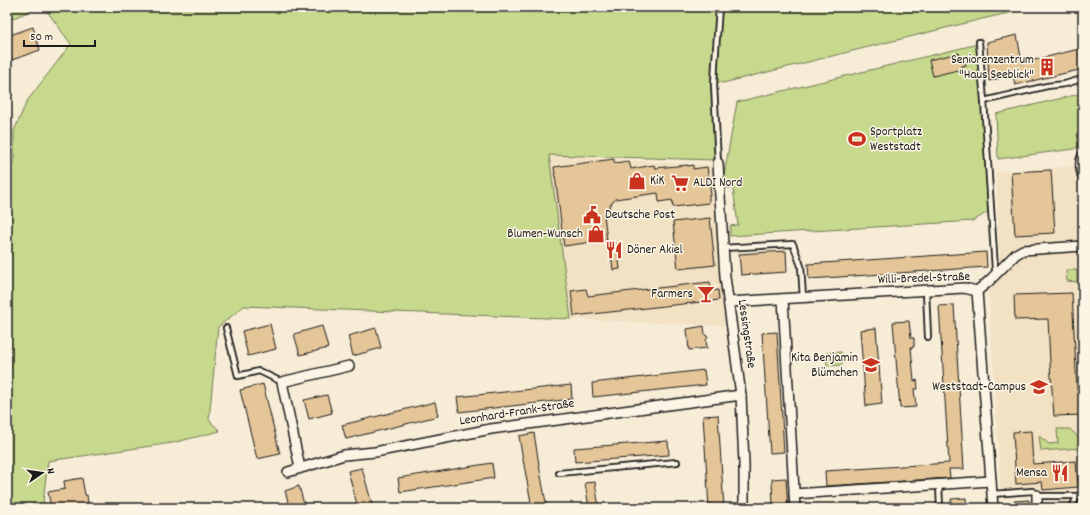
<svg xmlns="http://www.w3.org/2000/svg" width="1090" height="515" font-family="Dekko,sans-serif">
	<rect width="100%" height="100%" fill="#f7ecd6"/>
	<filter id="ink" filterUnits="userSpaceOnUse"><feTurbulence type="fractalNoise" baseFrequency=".025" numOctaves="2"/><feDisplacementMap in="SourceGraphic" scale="8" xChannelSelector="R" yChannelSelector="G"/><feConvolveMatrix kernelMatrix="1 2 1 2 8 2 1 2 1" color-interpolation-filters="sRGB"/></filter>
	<g filter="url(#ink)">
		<g fill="#f2e1c3">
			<polygon points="548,155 714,166 732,326 571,319"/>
			<polygon points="1076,166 1083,197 1083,508 1060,508 1059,495 1042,496 1033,491 1001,493 988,282 1000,269 996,172"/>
		</g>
		<g fill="#c6d98d" stroke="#717a54">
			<polygon points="7,7 39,7 7,21"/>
			<polygon points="44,7 1035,7 982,19 723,83 711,80 715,160 549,155 571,319 244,306 218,327 209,420 220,431 172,443 48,461 44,493 43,508 7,508 7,163 14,162 14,131 27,101 71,44"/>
			<polygon points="978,44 988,212 973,221 730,236 730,226 738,225 733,188 726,188 724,175 737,102"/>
			<polygon points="1083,93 1083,143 1074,149 998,159 996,114"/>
			<polygon points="1066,270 1077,270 1077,282 1067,281"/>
			<polygon points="841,352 842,365 827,366 826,353"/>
			<polygon points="1057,429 1070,429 1080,439 1080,448 1041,451 1039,436 1049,444 1058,443"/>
			<polygon points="1083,492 1083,508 1072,508 1077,496"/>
		</g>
		<g fill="#e5c698" stroke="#1c1c1c">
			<polygon points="33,27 40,50 12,60 7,45 7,36"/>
			<polygon points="1017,35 1022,63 1083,48 1083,69 1015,85 1013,75 989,81 987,42"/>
			<polygon points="959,53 960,57 964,56 966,65 962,66 962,69 933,76 929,60"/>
			<polygon points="614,159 614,163 629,161 631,169 654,165 655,168 688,165 688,166 693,165 693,169 707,167 711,195 709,195 709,203 673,207 672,200 659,202 658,193 615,199 604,214 607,240 564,246 554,167"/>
			<polygon points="1051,170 1055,233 1015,235 1011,172"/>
			<polygon points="710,218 715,265 678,269 673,222"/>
			<polygon points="617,244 620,269 613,270 610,245"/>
			<polygon points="786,251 787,272 741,275 739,254"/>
			<polygon points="986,252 987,267 809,279 808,264"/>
			<polygon points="710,282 711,291 718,290 719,300 574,316 571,291 586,289 588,296"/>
			<polygon points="1072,293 1077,390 1083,390 1083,415 1054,416 1050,363 1048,319 1015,320 1014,295"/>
			<polygon points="954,305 964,469 949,469 950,478 826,486 825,471 949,463 939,306"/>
			<polygon points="909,321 911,338 914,338 914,347 911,347 914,381 917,380 918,389 914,389 916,407 900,408 893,322"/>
			<polygon points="270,324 276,349 248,356 242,331"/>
			<polygon points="322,326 328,348 300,355 294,334"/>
			<polygon points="704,326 705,335 708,337 706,340 707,348 689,350 687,329"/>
			<polygon points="376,328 381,348 353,356 348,336"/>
			<polygon points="876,328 882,404 866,406 860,330"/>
			<polygon points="777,332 784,452 770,453 762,333"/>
			<polygon points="704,370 706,385 593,397 592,383"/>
			<polygon points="263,384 280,454 257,459 240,390"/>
			<polygon points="571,385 572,399 459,412 457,397"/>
			<polygon points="327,395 332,413 309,419 304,400"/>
			<polygon points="435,402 438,416 346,439 342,425"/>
			<polygon points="718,415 724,508 709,508 703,416"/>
			<polygon points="1031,431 1033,464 1076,461 1078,487 1043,490 1042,482 1016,484 1013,432"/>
			<polygon points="534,433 540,471 547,508 532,508 522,454 519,436"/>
			<polygon points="668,441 669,455 575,462 574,448"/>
			<polygon points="492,463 494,478 400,492 398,478"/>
			<polygon points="362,468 367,486 373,508 358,508 348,471"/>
			<polygon points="82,478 85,495 87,495 88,503 86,503 87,508 51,508 48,492 65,489 64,481"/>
			<polygon points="786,478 788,508 773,508 772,479"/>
			<polygon points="595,482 599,508 589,508 585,483"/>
			<polygon points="299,486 305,508 290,508 285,491"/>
			<polygon points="966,498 967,508 952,508 951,499"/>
			<polygon points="1029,500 1029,508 1014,508 1014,501"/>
		</g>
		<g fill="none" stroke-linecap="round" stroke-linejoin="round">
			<g stroke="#1c1c1c" stroke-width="8">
				<g id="service">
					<polyline points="979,42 984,101 995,269 998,272"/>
					<polyline points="984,101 1047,86 1065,84 1078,80 1083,82"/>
					<polyline points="718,163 714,85 715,64 719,7"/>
					<polyline points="723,248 793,244 801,266 803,298"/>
					<polyline points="926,291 928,337"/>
					<polyline points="226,328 238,376 259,371 282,382"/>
					<polyline points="559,473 677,462"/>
					<polyline points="939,484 940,508"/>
					<polyline points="992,494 1033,491 1037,495 1042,496 1077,496 1083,495"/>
					<polyline points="1072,508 1077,496"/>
				</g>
			</g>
			<g stroke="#1c1c1c" stroke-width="12">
				<g id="minor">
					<path d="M1083,156C1079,162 1081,170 1083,177"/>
					<polyline points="718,163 725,277 741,395 744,464 744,508"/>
					<polyline points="977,291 993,508"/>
					<polyline points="977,291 988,282 1016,254 1023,250 1083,246"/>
					<polyline points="783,299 795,508"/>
					<polyline points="729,302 964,288 977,291"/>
					<polyline points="300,468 282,382 349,366"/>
					<polyline points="288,472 344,455 375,452 491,429 741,395"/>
					<polyline points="794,494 991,481"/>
					<polyline points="1037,495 1037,508"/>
				</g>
			</g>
			<use href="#service" stroke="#fcf5e5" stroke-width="4.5"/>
			<use href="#minor" stroke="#fcf5e5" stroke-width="9"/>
		</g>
	</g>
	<defs>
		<g id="building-bare" transform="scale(1.38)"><path d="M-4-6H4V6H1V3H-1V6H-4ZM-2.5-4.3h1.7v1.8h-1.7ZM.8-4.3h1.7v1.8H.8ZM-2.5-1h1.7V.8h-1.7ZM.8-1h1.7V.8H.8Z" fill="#c8321e" stroke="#fcf5e5" stroke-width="2.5" paint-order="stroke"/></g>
		<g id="stadium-bare" transform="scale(1.38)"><path d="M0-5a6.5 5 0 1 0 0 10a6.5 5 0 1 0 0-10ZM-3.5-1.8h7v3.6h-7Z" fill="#c8321e" stroke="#fcf5e5" stroke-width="2.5" paint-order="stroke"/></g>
		<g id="shop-bare" transform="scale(1.38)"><path d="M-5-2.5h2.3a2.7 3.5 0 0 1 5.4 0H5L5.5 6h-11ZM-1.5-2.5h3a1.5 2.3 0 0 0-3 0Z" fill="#c8321e" stroke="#fcf5e5" stroke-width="2.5" paint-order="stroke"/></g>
		<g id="supermarket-bare" transform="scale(1.38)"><path d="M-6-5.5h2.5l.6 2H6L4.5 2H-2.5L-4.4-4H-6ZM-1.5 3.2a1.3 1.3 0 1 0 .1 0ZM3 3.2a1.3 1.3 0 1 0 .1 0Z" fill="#c8321e" stroke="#fcf5e5" stroke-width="2.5" paint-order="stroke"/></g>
		<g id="civic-bare" transform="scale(1.38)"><path d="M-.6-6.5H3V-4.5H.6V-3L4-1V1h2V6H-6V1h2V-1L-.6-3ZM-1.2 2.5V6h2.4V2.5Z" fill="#c8321e" stroke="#fcf5e5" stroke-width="2.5" paint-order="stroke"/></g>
		<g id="restaurant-bare" transform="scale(1.38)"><path d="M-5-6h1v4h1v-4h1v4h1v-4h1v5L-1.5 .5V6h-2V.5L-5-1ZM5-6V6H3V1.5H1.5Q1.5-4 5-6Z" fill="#c8321e" stroke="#fcf5e5" stroke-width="2.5" paint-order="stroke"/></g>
		<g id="bar-bare" transform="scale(1.38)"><path d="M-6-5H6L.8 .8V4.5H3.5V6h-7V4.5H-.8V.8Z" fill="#c8321e" stroke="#fcf5e5" stroke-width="2.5" paint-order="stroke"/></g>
		<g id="school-bare" transform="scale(1.38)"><path d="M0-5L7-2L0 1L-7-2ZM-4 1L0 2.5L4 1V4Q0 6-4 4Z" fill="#c8321e" stroke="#fcf5e5" stroke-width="2.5" paint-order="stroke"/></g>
	</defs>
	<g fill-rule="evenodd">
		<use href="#building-bare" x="1047" y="67"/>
		<use href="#stadium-bare" x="857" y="139"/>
		<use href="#shop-bare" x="637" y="181"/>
		<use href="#supermarket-bare" x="680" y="183"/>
		<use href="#civic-bare" x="592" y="215"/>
		<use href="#shop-bare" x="596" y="234"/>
		<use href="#restaurant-bare" x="614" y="250"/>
		<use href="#bar-bare" x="706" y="294"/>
		<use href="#school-bare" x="871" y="365"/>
		<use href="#school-bare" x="1039" y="387"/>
		<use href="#restaurant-bare" x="1060" y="473"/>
	</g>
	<g text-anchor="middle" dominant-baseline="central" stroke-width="3" stroke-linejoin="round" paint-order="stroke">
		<g font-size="13" fill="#1c1c1c" stroke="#fcf5e5" text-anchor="end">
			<text x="1034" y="60">Seniorenzentrum<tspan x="1034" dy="15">"Haus Seeblick"</tspan></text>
			<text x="870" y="132" text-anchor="start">Sportplatz<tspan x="870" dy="15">Weststadt</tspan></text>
			<text x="650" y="181" text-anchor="start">KiK</text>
			<text x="693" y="183" text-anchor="start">ALDI Nord</text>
			<text x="605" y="215" text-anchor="start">Deutsche Post</text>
			<text x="583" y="234">Blumen-Wunsch</text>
			<text x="627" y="250" text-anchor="start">Döner Akiel</text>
			<text x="693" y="294">Farmers</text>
			<text x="858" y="358">Kita Benjamin<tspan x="858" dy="15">Blümchen</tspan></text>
			<text x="1026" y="387">Weststadt-Campus</text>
			<text x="1047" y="473">Mensa</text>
		</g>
		<g font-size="13" fill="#1c1c1c" stroke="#fcf5e5">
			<text transform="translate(924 279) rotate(-2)">Willi-Bredel-Straße</text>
			<text transform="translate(746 334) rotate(82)">Lessingstraße</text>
			<text transform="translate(517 413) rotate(-9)">Leonhard-Frank-Straße</text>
		</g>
	</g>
	<rect width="1090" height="515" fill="none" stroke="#fcf5e5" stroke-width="24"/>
	<rect x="12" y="12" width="1066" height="491" fill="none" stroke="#1c1c1c" stroke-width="1.5" filter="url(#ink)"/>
	<g transform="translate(42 473) rotate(77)" stroke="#fcf5e5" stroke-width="3" paint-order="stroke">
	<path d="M0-3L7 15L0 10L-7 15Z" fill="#1c1c1c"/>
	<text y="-6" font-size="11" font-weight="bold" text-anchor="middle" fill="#1c1c1c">N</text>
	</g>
	<path d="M24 40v6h71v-6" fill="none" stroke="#1c1c1c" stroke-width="2"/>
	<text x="30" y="40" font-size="12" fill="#1c1c1c" stroke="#fcf5e5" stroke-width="3" paint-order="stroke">50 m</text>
</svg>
